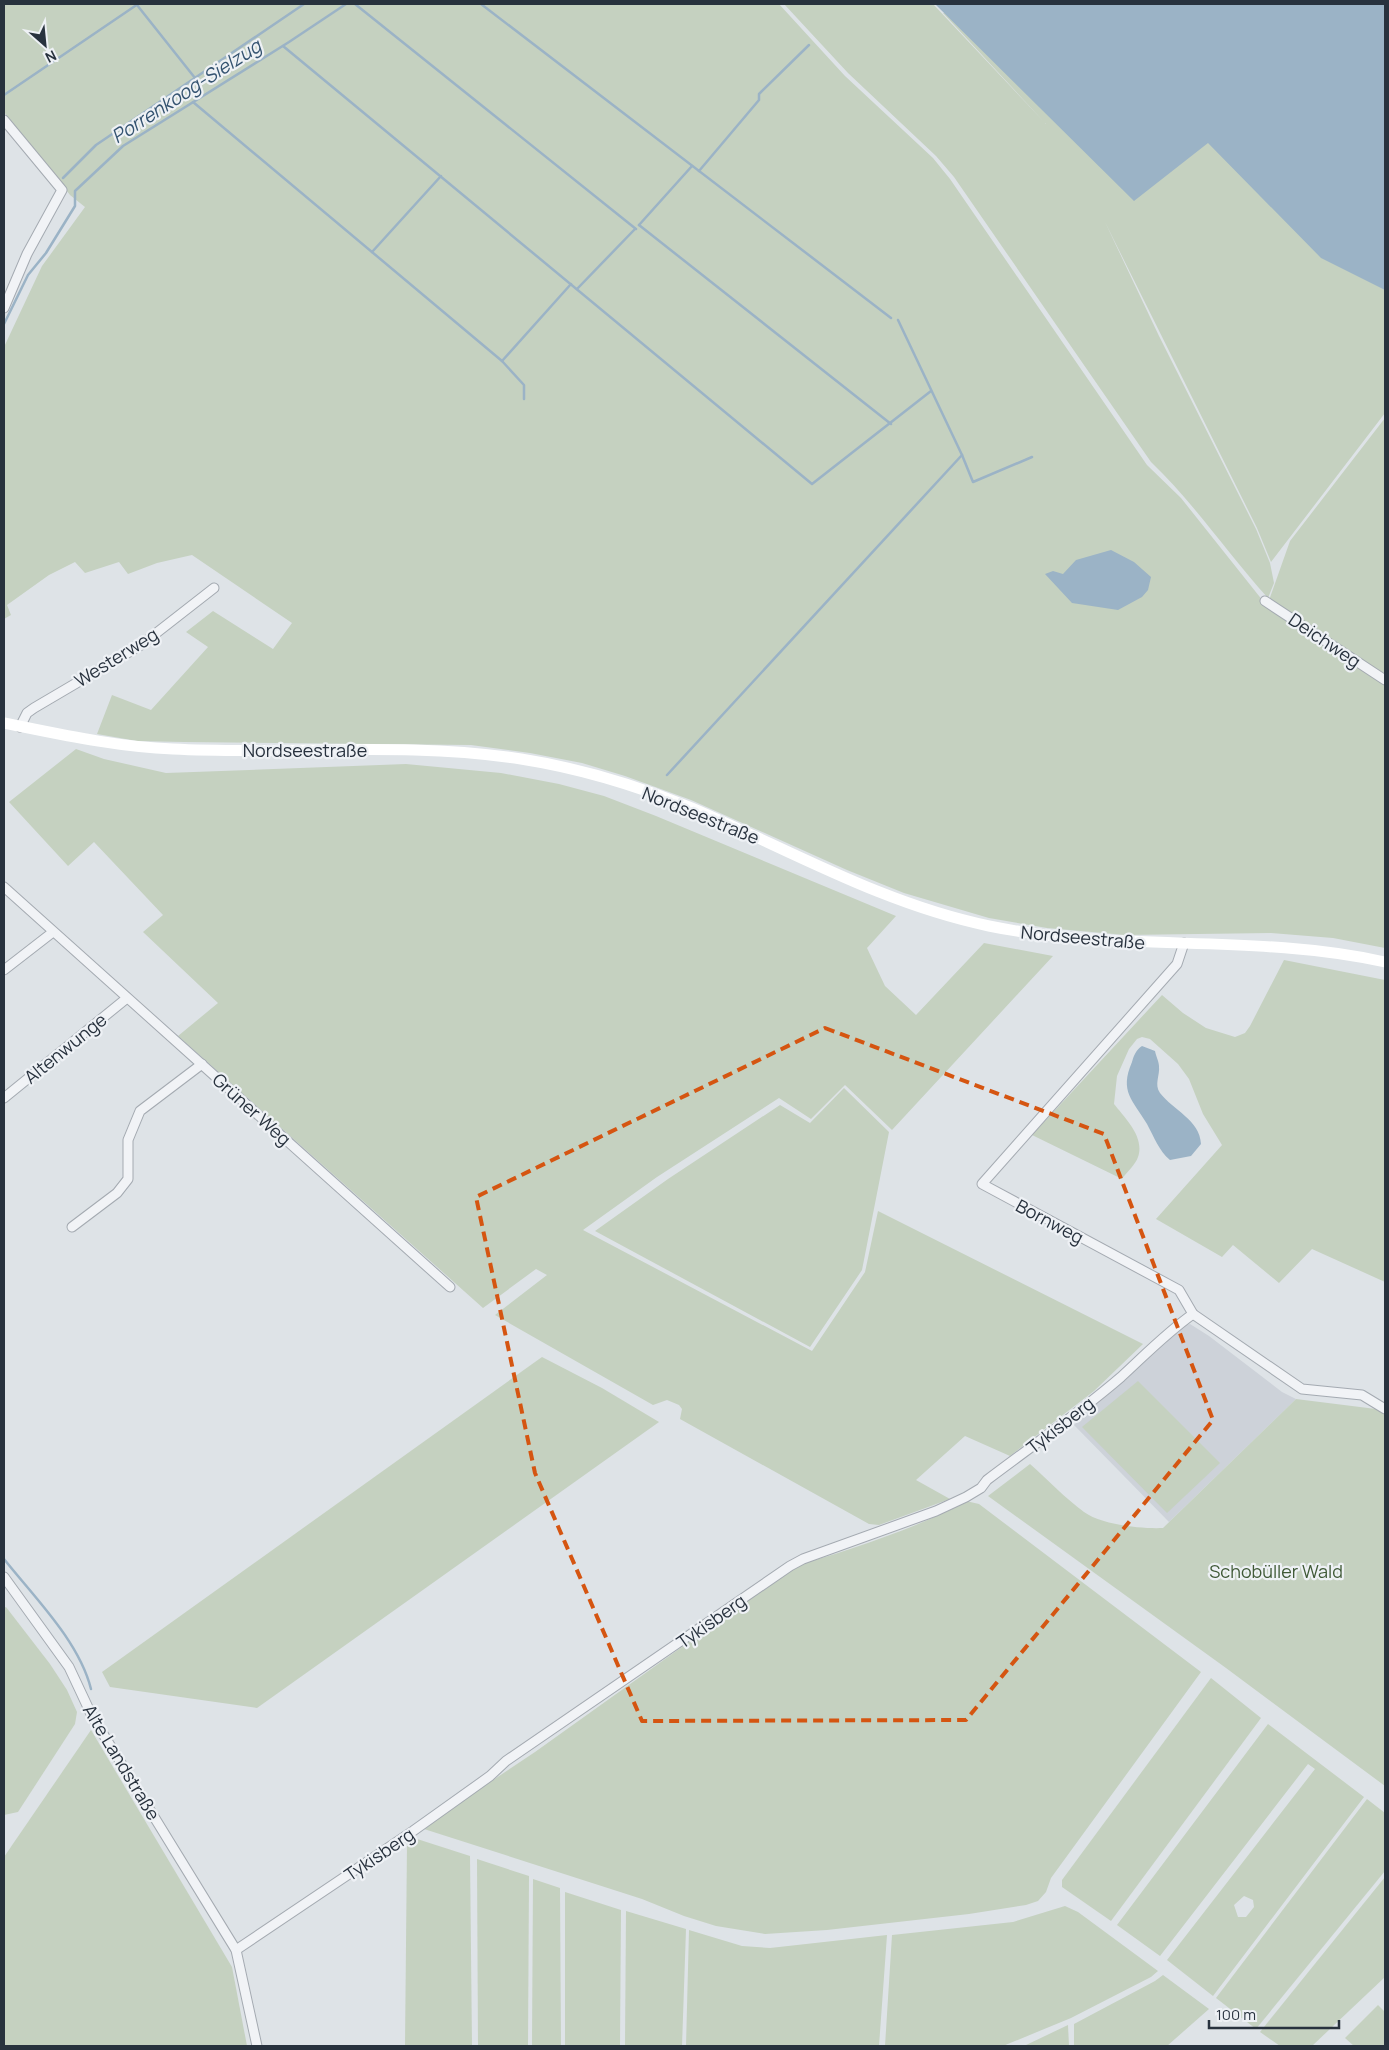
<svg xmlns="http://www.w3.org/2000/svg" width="1389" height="2050" font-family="Manrope,sans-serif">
	<rect width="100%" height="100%" fill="#dee3e7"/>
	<polygon fill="#cdd2d9" points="1190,1324 1209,1336 1282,1392 1296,1399 1169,1522 1074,1425 1168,1337 1181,1326"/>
	<g fill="#c5d1c0" fill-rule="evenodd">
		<polygon points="4,4 779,4 845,76 933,158 950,179 1147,465 1181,498 1267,606 1290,541 1385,418 1385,948 1333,938 1271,933 1125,935 1047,928 989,918 904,893 847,870 691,800 625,776 582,763 530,753 471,745 184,742 137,741 97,734 112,695 151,710 208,647 186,632 213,611 273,649 292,623 192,555 157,563 128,574 119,562 85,573 75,562 49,575 7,605 11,615 4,619 4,347 42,266 85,207 70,195 4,112"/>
		<path d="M784,4H933L1046,124L943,13L1385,4V413L1271,562L1257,528L1105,222L1159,336L1256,529L1270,563L1274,583L1268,598C1228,554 1194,503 1151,462L954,177L936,156L848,73Z"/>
		<polygon points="76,749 104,759 166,773 406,764 501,773 559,784 604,796 656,816 896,916 867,948 885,986 916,1015 984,943 1053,956 892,1130 845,1085 811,1119 779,1098 657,1177 583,1230 812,1351 865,1272 878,1211 1143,1344 1094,1391 1010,1456 965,1436 916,1480 950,1499 879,1525 869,1524 680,1419 682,1409 679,1405 667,1400 653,1405 495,1315 547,1275 536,1269 483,1308 178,1036 218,1003 143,932 163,915 94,842 68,866 9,802"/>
		<path d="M1284,960L1385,980V1282L1312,1249L1279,1283L1233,1245L1222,1257L1156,1219L1222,1145L1203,1114L1189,1079L1178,1064L1150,1039L1142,1037L1137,1039L1129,1049L1117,1076L1114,1104C1125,1118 1145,1137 1138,1157C1136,1164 1126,1173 1122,1179L1032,1135L1162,995L1183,1013L1206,1028L1235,1037L1245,1033L1250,1026Z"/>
		<polygon points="844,1088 889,1132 862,1270 810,1347 595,1231 668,1179 780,1105 810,1123"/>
		<polygon points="542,1357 602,1388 659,1422 257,1708 110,1687 102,1672"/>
		<polygon points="1138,1381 1220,1463 1167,1513 1082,1427"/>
		<path d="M1296,1399L1376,1409L1385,1415V1786L1226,1668L988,1496L1030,1464C1048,1480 1065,1498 1084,1512C1102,1525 1142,1529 1163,1528Z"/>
		<path d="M966,1501L979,1504L1201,1672L1051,1878L1046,1892L1038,1901L1026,1905L969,1914L827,1930L765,1934L716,1926L684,1916L642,1899L424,1829L423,1827L535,1752L788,1571C809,1560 831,1556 853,1548C891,1535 931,1521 966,1501Z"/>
		<polygon points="6,1607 50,1664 67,1690 77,1712 75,1724 18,1812 4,1815 4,1608"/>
		<polygon points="1211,1678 1261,1718 1111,1921 1062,1887 1062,1880"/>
		<path d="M1268,1724L1364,1797L1213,1996L1167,1960L1315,1769L1308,1764L1160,1956L1117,1925ZM1244,1896L1253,1900L1254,1907L1246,1917H1238L1234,1905Z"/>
		<polygon points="91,1730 232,1967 247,2046 4,2046 4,1857"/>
		<polygon points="1367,1799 1385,1813 1385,1871 1256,2029 1216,1998"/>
		<polygon points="414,1838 470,1856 472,2046 405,2046 407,1844"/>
		<polygon points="477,1859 529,1876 528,2046 478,2046"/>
		<polygon points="1385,1877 1385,1977 1312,2046 1280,2046 1260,2032"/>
		<polygon points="533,1879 560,1888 561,2046 532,2046"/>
		<polygon points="565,1892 621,1910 620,2046 565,2046"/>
		<polygon points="1065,1906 1078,1912 1158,1971 1151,1977 1071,2018 1003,2046 885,2046 892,1935 1013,1922"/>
		<polygon points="626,1911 686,1929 682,2046 625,2046"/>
		<polygon points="689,1930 742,1946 770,1948 887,1935 879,2046 686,2046"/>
		<polygon points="1163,1975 1209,2009 1167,2046 1074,2046 1074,2024 1155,1981"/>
		<polygon points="1378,2005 1385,2012 1385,2046 1354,2046 1345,2038"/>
		<polygon points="1068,2025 1069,2046 1024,2046"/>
	</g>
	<g fill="#9bb3c6">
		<polygon points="935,4 1385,4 1385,290 1321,258 1208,143 1134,201"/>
		<polygon points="1111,550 1134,562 1151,577 1148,590 1142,597 1118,610 1072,603 1045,574 1053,571 1063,574 1076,560"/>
		<path d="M1142,1046L1155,1051C1156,1056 1159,1062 1159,1066C1160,1076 1154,1084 1160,1093C1173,1110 1200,1120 1201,1144L1191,1156L1170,1160C1159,1151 1154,1137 1147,1124C1133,1100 1119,1092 1132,1062C1134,1055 1136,1050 1142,1046Z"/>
	</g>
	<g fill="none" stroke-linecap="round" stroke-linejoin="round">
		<g stroke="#9bb3c6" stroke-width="2.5">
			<polyline points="355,4 636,229"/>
			<polyline points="481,4 891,318"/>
			<polyline points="137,5 195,78"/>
			<polyline points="283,46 812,484 931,391"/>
			<polyline points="4,95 138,4"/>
			<polyline points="193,102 502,361 524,385 524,399"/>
			<polyline points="699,171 759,100 759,94 809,45"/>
			<polyline points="63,178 96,145 304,4"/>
			<polyline points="639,225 891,424"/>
			<polyline points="639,225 692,166"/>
			<polyline points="372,252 441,176"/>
			<polyline points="577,289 635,229"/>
			<polyline points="898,320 962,455 973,482 1032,457"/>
			<polyline points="4,324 28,275 46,253 75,206 75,191 123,146 289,42 346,4"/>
			<polyline points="502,361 571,284"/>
			<polyline points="667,775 962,455"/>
			<path d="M4,1559C34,1597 79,1641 91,1689"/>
		</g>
		<g stroke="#a4aab1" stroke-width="11">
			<g id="minor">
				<polyline points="4,120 62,190 27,254 4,308"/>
				<polyline points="1265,601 1385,680"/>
				<polyline points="20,727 27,713 34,708 141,645 214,588"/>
				<polyline points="4,887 450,1287"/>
				<polyline points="1184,943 1177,964 982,1184 1179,1290 1193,1314 1302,1389 1362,1395 1385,1409"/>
				<polyline points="4,970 53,932"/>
				<polyline points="4,1098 127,998"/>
				<polyline points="72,1227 117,1193 128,1179 128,1140 140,1111 202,1064"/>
				<polyline points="4,1577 69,1667 92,1716 236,1950 257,2046"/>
				<path d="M236,1950L413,1831L490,1776L506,1761L790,1566L803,1559L936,1511L966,1497L981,1488L987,1480C1032,1446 1078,1414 1121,1377C1145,1355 1166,1333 1193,1314"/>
			</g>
		</g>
		<use href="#minor" stroke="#f1f3f6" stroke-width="9"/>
		<path stroke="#fff" stroke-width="11" d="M4,723C59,734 116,747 173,749C289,755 405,741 521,759C579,768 638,786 692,808C790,850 883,904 989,926C1120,953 1255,933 1385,962"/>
	</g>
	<path fill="none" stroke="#d55511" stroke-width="4" stroke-dasharray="10 6" stroke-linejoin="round" d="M825,1028L1104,1134L1213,1420L966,1720L642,1721L535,1473L476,1197Z"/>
	<g text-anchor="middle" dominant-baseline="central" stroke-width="4.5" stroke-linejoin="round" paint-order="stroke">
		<g font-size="18" fill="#28323e" stroke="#eef1f5">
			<text transform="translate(1325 640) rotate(34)">Deichweg</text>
			<text transform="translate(116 657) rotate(-32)">Westerweg</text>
			<text x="305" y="750">Nordseestraße</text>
			<text transform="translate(701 815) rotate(22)">Nordseestraße</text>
			<text transform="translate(1083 937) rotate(5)">Nordseestraße</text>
			<text transform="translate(65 1048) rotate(-39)">Altenwunge</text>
			<text transform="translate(252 1109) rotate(42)">Grüner Weg</text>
			<text transform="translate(1050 1221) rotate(28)">Bornweg</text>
			<text transform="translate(1060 1425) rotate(-38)">Tykisberg</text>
			<text transform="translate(711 1621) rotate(-35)">Tykisberg</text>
			<text transform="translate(122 1762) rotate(59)">Alte Landstraße</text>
			<text transform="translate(379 1854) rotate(-34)">Tykisberg</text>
		</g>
		<g font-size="18" fill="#3f5936" stroke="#eef1f5">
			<text x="1276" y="1571">Schobüller Wald</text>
		</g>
		<g font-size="19" font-style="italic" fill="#345370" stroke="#eef1f5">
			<text transform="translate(186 91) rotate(-33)">Porrenkoog-Sielzug</text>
		</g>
	</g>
	<rect width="1389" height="2050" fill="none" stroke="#28323e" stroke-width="10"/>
	<g transform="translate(45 45) rotate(153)" stroke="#eef1f5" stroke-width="4" paint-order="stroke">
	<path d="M0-4L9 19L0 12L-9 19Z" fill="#28323e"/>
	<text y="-8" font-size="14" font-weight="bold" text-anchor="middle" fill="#28323e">N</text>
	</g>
	<path d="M1209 2020v8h130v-8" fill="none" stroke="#28323e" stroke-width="2.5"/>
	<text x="1216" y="2020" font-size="15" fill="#28323e" stroke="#eef1f5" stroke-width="4" paint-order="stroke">100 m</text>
</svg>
